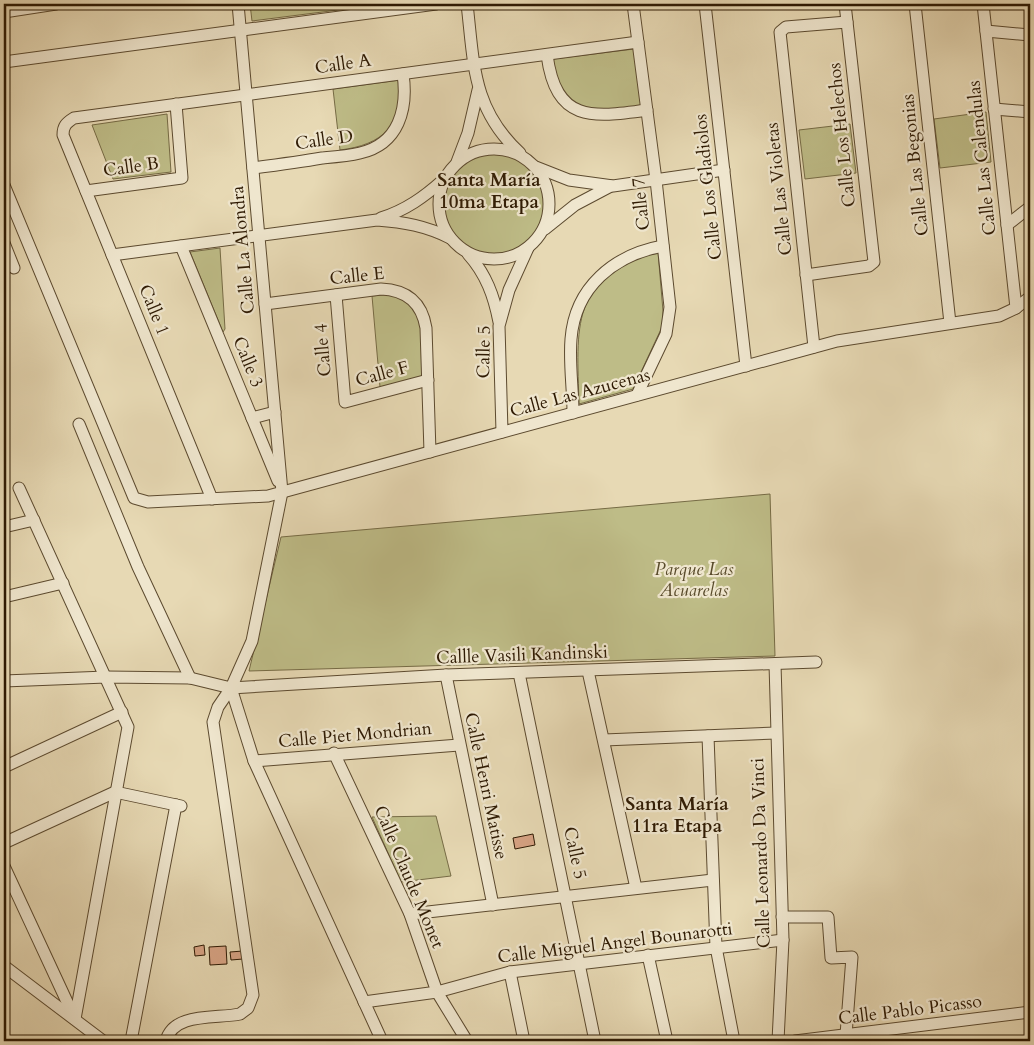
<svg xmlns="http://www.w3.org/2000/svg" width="1034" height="1045" font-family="Cardo,serif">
	<rect width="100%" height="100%" fill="#e7d9b4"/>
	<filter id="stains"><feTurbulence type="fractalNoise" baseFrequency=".004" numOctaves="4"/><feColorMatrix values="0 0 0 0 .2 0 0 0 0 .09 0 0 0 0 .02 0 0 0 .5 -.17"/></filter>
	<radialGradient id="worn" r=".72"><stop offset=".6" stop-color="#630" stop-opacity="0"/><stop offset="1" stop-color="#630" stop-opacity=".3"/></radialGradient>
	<g fill="#bebc87" stroke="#766b45">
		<polygon points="250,4 385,4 252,21"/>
		<path d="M634,49L641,106C626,108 609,113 594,111C568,107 555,82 553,59Z"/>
		<path d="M400,80C405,125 382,145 340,150L333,89Z"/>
		<polygon points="986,112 991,162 940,168 934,119"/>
		<polygon points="167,114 171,172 113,179 92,125"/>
		<polygon points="850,124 856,173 805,179 799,130"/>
		<circle cx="494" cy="204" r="50"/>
		<polygon points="220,248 225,329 223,332 190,252"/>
		<path d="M658,252L663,311L662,327L633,389L579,404C577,328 569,276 658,252Z"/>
		<path d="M390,294C429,301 422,347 423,377L380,387L372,296Z"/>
		<polygon points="770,494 775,656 249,671 281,537"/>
		<polygon points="436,816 451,876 401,882 372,817"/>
	</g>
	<g fill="#d8a485" stroke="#2e1a03">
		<polygon points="533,834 535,845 515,849 513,838"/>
		<polygon points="204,945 205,955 195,956 194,947"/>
		<polygon points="226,946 227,964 210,965 209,947"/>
		<polygon points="243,951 243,959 231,960 230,952"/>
	</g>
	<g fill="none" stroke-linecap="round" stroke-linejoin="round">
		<g stroke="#5c4a2f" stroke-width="13">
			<g id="minor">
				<path d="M467,4C474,63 472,109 520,153"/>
				<polyline points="633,4 656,180 670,307 666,334 637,395"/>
				<polyline points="705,4 746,366"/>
				<polyline points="915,4 950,323"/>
				<polyline points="983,4 1016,308"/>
				<polyline points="4,12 56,4"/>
				<polyline points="986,31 1030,35"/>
				<path d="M547,55C556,122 591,118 647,110"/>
				<polyline points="4,62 436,4"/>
				<polyline points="994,109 1030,112"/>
				<circle cx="494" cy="204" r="55"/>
				<polyline points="457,162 468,133 478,90"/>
				<polyline points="536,167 569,180 613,186 724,170"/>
				<path d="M253,168C276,165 299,162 322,158C334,157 348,156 360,153C399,144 408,109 403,74"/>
				<polyline points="4,185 134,498 148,502 268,496 837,341 999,316 1016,308 1030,297"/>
				<polyline points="86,191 182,178 176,104"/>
				<path d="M381,218C406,210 424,197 443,180"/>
				<polyline points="1007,225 1030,207"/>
				<polyline points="545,229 575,205 611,186"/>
				<polyline points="4,243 14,268"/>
				<polyline points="181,246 278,481"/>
				<path d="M468,254C486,274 494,296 499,322"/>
				<path d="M112,255L377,220C404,222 426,226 450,238"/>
				<polyline points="806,275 869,266 874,262 845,4"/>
				<polyline points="336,295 345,402 428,380"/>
				<path d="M265,304L381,289C407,290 422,303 426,328L430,452"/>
				<polyline points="814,347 780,32 786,27 847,22"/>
				<path d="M573,413C573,389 569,363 571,339C575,287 614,255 663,246"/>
				<polyline points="252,418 275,412"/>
				<polyline points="79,424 138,567 190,678"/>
				<polyline points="502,432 499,326 509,290 528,248"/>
				<polyline points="19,488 128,727 75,1019"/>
				<path d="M212,499L63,135C63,126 66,123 74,118L638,42"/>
				<polyline points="4,527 34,520"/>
				<polyline points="4,597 63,583"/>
				<polyline points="775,664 783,940 778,1041"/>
				<polyline points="588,671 636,888"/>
				<polyline points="519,673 595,1041"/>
				<polyline points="446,675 493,905"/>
				<polyline points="4,681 106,677 190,678 231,688 446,675 816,662"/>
				<polyline points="231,688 254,761 382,1041"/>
				<polyline points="708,736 716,947 734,1041"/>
				<polyline points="604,740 776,733"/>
				<polyline points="334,753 410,914 437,992 467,1041"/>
				<polyline points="254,761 459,745"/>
				<polyline points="4,767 122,712"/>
				<polyline points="4,843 115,792 181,806"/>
				<polyline points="4,866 75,1019"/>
				<polyline points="410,914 713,880"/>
				<polyline points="782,917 828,917 831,958 852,957 846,1035"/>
				<polyline points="648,955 667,1041"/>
				<polyline points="4,966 103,1041"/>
				<polyline points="510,972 524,1041"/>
				<polyline points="364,1002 437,992 510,972 783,940"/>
				<polyline points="131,1041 176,805"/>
				<path d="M166,1041C173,1012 216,1019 240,1014L248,1008L253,995L213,722L218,707L231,688L252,641L282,492L238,4"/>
				<polyline points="795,1041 1030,1012"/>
			</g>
		</g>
		<use href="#minor" stroke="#efe6ce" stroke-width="11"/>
	</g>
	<g text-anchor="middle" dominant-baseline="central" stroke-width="4.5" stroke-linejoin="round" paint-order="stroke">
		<g font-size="18" fill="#2e1a03" stroke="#efe6ce">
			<text transform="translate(343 64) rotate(-8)">Calle A</text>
			<text transform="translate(842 135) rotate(-96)">Calle Los Helechos</text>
			<text transform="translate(324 140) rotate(-8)">Calle D</text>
			<text transform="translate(982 158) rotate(-96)">Calle Las Calendulas</text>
			<text transform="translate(915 165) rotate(-96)">Calle Las Begonias</text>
			<text transform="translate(131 167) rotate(-8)">Calle B</text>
			<text transform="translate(708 187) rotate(-96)">Calle Los Gladiolos</text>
			<text transform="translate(779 189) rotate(-96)">Calle Las Violetas</text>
			<text transform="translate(641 204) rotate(-96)">Calle 7</text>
			<text transform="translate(243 250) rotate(-95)">Calle La Alondra</text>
			<text transform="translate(357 276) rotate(-6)">Calle E</text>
			<text transform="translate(154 310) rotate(68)">Calle 1</text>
			<text transform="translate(323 350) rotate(-95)">Calle 4</text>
			<text transform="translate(484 352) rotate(-89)">Calle 5</text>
			<text transform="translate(248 362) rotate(68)">Calle 3</text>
			<text transform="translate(382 374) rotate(-15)">Calle F</text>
			<text transform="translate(580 393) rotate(-15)">Calle Las Azucenas</text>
			<text transform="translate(522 655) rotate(-2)">Callle Vasili Kandinski</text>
			<text transform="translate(355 735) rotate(-5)">Calle Piet Mondrian</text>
			<text transform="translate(486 786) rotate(78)">Calle Henri Matisse</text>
			<text transform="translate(575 853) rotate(78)">Calle 5</text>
			<text transform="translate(761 853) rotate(-92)">Calle Leonardo Da Vinci</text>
			<text transform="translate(409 877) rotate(67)">Calle Claude Monet</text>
			<text transform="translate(615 943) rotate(-7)">Calle Miguel Angel Bounarotti</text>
			<text transform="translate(910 1010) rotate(-7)">Calle Pablo Picasso</text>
		</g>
		<g font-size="18" font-style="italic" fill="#594b2b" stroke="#efe6ce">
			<text x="694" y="569">Parque Las<tspan x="694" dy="21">Acuarelas</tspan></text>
		</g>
		<g font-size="19" font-weight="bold" fill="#2e1a03" stroke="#efe6ce">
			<text x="489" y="180">Santa María<tspan x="489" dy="22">10ma Etapa</tspan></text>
			<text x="677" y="804">Santa María<tspan x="677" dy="22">11ra Etapa</tspan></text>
		</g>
	</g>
	<rect width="1034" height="1045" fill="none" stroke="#e7d9b4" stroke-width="20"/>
	<rect x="5" y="5" width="1024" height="1035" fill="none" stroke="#2e1a03" stroke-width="2.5"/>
	<rect x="10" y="10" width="1014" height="1025" fill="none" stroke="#2e1a03"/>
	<rect width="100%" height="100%" filter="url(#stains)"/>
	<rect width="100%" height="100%" fill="url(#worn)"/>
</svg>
